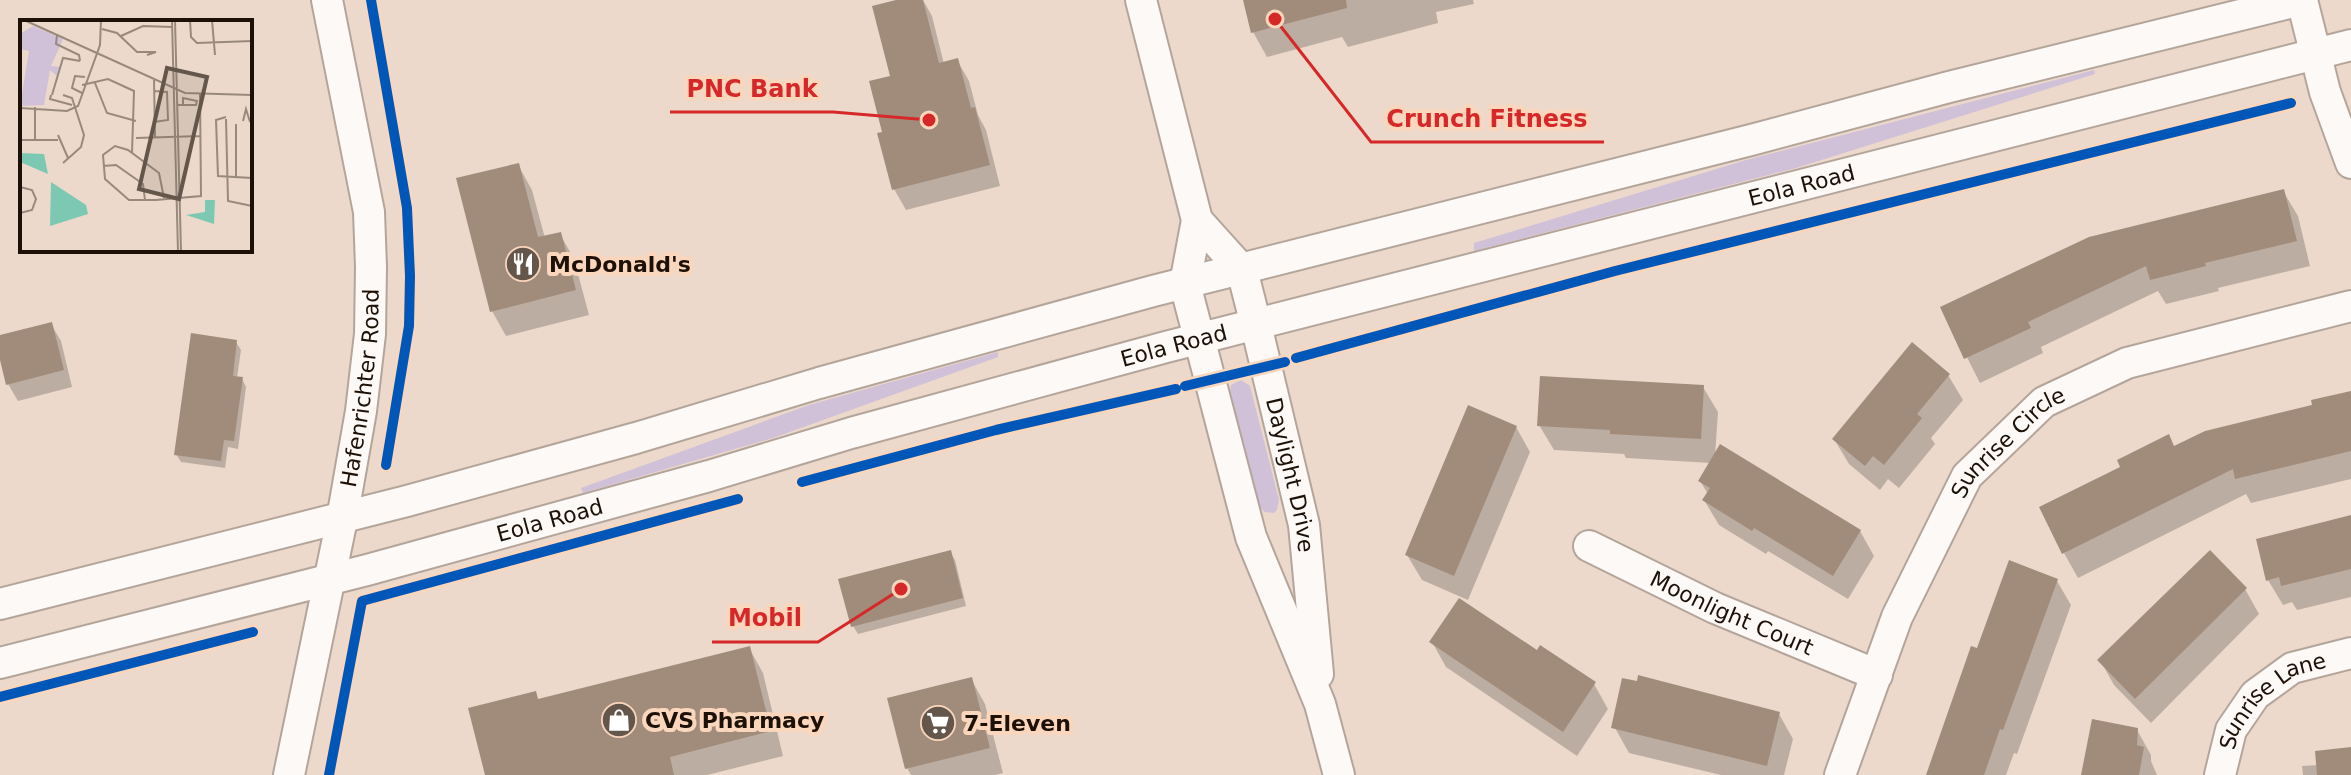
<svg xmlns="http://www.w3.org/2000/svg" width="2351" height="775" font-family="'DejaVu Sans',sans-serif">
	<rect width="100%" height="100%" fill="#ecd9cb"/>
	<g fill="#d0c0d8">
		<polygon points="2094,70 2095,74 1796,168 1474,251 1474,243 1746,160"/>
		<polygon points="998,352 998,357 773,438 583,493 581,488 809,405"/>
		<polygon points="1241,380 1250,386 1279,500 1277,510 1274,513 1265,512 1260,508 1230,393 1231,385"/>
	</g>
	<g fill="#0003">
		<polygon points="904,0 923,0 932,16 944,64 957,60 969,81 978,115 986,130 1000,186 906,210 894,189 884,133"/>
		<polygon points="1245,0 1473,0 1474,4 1436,12 1438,23 1348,47 1342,37 1267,57 1253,32"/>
		<polygon points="518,165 532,190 545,238 560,234 574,259 589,315 506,336 492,311"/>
		<polygon points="2283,191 2298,216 2310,266 2218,288 2219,291 2166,304 2158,291 2041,347 2043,353 1980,383 1942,308"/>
		<polygon points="51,324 61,341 72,387 18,401 8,384 0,352 0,337"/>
		<polygon points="236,342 241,350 237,378 242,379 246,387 238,449 228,447 225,468 181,462 176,454"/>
		<polygon points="1948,375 1963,400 1931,438 1935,444 1899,488 1888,479 1880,490 1849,464 1834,439"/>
		<polygon points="1703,387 1718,412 1715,456 1860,531 1874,556 1848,599 1768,551 1766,554 1719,525 1704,500 1708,494 1700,481 1711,463 1626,458 1624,454 1554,450 1539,425"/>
		<polygon points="2351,393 2351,479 2251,503 2246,494 2078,578 2064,553 2175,448"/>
		<polygon points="1516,427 1530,452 1468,600 1422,580 1407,555"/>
		<polygon points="2351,517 2351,597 2297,610 2292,602 2283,605 2268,580"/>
		<polygon points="950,552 955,560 966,606 858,634 853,626"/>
		<polygon points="2057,581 2071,605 2017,754 2014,753 2006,775 1928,775 1978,650"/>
		<polygon points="2245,589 2259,614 2151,723 2114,685 2100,660"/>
		<polygon points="1432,642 1537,653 1594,684 1608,709 1577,756 1446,667"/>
		<polygon points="749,648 763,673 783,756 707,775 487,775 535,693 539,701"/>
		<polygon points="971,679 985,704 1003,773 995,775 911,775 907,768"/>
		<polygon points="1779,714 1793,739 1784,775 1721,775 1629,753 1615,728"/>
		<polygon points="2137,730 2151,755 2151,761 2157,775 2083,775"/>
		<polygon points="2351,749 2351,775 2303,775 2302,766 2318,765"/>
	</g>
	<g fill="#a18c7b">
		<polygon points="896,0 923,0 939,63 958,58 971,108 975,107 990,165 892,190 877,133 882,132 869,81 890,76 872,6"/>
		<polygon points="1243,0 1346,0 1347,8 1251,33"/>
		<polygon points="519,163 538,237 561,232 576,290 490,312 456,178"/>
		<polygon points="2284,189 2297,241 2205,263 2206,266 2150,280 2146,266 2028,322 2031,328 1964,359 1940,307 2089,237"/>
		<polygon points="52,322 64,370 6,385 0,360 0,335"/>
		<polygon points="191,333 237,340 233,376 243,377 234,441 224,440 221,461 174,455"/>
		<polygon points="1912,342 1950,374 1917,414 1922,418 1884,465 1873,456 1865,466 1832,439"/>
		<polygon points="1540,376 1704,385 1701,439 1610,434 1610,430 1537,426"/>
		<polygon points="2351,391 2351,451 2235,479 2233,469 2062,554 2039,507 2120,467 2117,460 2169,434 2174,446 2205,431 2312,405 2311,400"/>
		<polygon points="1468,405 1517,426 1454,576 1405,555"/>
		<polygon points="1720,444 1861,530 1833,576 1754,528 1752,531 1702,500 1710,488 1698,481"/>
		<polygon points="2351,515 2351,569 2281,586 2279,577 2266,581 2256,539"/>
		<polygon points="951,550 963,598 851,627 838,579"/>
		<polygon points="2210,550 2247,588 2135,699 2097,660"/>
		<polygon points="2009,560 2058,579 2003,730 2000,729 1984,775 1926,775 1971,646 1977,648"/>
		<polygon points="1459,598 1537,650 1540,645 1596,682 1563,732 1429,642"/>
		<polygon points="750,646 771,731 670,757 674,775 485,775 468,708 536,691 538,699"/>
		<polygon points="1638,675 1780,712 1767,766 1611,728 1622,678 1637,681"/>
		<polygon points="972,677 990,748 905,769 887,698"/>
		<polygon points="2092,719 2138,728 2137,745 2144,747 2139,775 2081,775"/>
		<polygon points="2351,747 2351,775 2317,775 2315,751"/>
	</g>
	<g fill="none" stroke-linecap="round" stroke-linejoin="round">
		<g stroke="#b4a59b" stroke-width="34">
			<g id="minor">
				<polyline points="1141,0 1197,220 1185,284 1251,537 1320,704 1339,775"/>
				<polyline points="2302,0 2325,92 2351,163"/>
				<path id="s1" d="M1197,220L1242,270L1256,325L1304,525L1318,674"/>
				<path id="s2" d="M1589,546L1715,608L1877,675"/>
				<polyline points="0,604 407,501 636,438 819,383 1153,291 1751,140 1949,87 2301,0"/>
				<path id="s3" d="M0,663L367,570L709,476L851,433L1166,347L2351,45"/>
				<path id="s4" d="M289,775L342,519L361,411L370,334L371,267L369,212L327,0"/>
				<path id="s5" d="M1840,775L1897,617L1967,476L2044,402L2127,363L2351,306"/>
				<path id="s6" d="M2220,775L2231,730L2255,695L2292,668L2351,653"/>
			</g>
		</g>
		<use href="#minor" stroke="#fcf9f7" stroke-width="30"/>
		<g stroke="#fad6bd" stroke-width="15">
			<g id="cycleway">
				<polyline points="371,0 407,208 410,276 409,326 386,465"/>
				<polyline points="1296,358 1615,271 2291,103"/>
				<polyline points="1185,386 1285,362"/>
				<polyline points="802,482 996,430 1176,389"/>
				<polyline points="0,697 253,632"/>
				<polyline points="329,775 362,601 738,499"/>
			</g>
		</g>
		<use href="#cycleway" stroke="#0057b8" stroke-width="10"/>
	</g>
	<defs>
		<g id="restaurant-disc" transform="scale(1.8)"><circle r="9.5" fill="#65564c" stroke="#fad6bd"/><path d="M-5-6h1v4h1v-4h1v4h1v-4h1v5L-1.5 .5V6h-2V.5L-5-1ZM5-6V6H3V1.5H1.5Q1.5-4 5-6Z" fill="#fff"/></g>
		<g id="shop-disc" transform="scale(1.8)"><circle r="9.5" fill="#65564c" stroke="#fad6bd"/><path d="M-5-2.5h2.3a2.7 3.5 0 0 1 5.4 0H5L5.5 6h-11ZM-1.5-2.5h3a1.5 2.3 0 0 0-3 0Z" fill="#fff"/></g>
		<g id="supermarket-disc" transform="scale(1.8)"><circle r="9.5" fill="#65564c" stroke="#fad6bd"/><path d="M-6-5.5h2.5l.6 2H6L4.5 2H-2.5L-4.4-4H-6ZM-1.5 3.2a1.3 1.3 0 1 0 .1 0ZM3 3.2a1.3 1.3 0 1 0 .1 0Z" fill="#fff"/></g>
	</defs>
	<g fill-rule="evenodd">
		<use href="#restaurant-disc" x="523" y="264"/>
		<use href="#shop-disc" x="619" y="720"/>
		<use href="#supermarket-disc" x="938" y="723"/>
	</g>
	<g text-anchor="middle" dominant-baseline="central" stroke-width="8" stroke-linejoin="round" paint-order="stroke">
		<g font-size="22" fill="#1c1007" stroke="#fad6bd">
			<text stroke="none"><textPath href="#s3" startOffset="1864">Eola Road</textPath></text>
			<text stroke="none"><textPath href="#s3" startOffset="1216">Eola Road</textPath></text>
			<text stroke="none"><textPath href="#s4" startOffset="394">Hafenrichter Road</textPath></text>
			<text stroke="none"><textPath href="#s5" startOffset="378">Sunrise Circle</textPath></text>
			<text stroke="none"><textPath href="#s1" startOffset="278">Daylight Drive</textPath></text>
			<text stroke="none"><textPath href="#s3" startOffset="568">Eola Road</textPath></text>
			<text stroke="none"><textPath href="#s2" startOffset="158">Moonlight Court</textPath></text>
			<text stroke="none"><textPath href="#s6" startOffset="98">Sunrise Lane</textPath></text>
		</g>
		<g font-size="22" font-weight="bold" fill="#1c1007" stroke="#fad6bd" text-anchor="start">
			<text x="549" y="264">McDonald's</text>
			<text x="645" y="720">CVS Pharmacy</text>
			<text x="964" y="723">7-Eleven</text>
		</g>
	</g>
	<g transform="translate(20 20)">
		<rect width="232" height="232" fill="#ecd9cb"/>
		<path d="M13,6L43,19L31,46L40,47L37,56L30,50L24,85L0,86L9,31L0,29V14Z" fill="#d0c0d8"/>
		<path d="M0,133L24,134L28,154L0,142ZM31,162L66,185L68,194L30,206ZM185,180H195L194,204L166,195L185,192Z" fill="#7dc8b2"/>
		<path fill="none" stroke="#99897d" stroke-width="2" d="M4,0L165,73L232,75M152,0L158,232M155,0L161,232M170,0L171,17L177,23L232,21M192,0L195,35M82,9L97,13L117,32H136L127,35M37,15L36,24L59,35L60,41M101,16L123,6L152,7M134,60L135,117M75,63L87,93L116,101M62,65L88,59L114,71L112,133M134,71L147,72L148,100L134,102M62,73L52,68L55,56L65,57M31,75L30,79L52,85M32,75L43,38L60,41M43,75L52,78L64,115L61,127L43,143M157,85H176L177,81L163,78V85M15,87V120M0,88L47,91L58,86L80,25L81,0M206,97L196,100L198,156L232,158M206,99L208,181L232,186M223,101L226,89L230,102M216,104V156M38,115L48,138M116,118L181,116M0,120H38M83,146L96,145L123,164L125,180M0,167L12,170L16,179L12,190L0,193M144,178L139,153L108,130L95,126L83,135L85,159L109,180H136L181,176L180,74"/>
		<path fill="#65564c" fill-opacity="0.15" stroke="#65564c" stroke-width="4" d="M147,48L187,57L159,179L119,169Z"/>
		<rect width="232" height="232" fill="none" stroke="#1c1007" stroke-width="4"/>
	</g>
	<path fill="none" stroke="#d62828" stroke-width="3" d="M929 120L833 112H670M1275 19L1371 142H1604M901 589L818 642H712"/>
	<g fill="#d62828" stroke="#fad6bd" stroke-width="3">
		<circle cx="929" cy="120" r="8"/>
		<circle cx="1275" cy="19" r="8"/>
		<circle cx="901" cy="589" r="8"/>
	</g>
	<g font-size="24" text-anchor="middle" font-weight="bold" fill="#d62828" stroke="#fad6bd" stroke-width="8" stroke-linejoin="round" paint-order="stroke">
		<text x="752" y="97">PNC Bank</text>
		<text x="1487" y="127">Crunch Fitness</text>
		<text x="765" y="626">Mobil</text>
	</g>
</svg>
